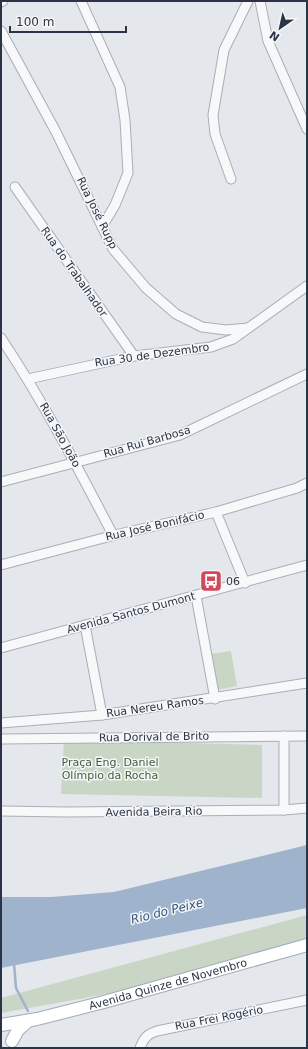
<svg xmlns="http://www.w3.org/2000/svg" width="308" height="1049" font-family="'DejaVu Sans',sans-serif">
	<rect width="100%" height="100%" fill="#e4e7ec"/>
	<g fill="#c9d6c5">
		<polygon points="231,651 237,686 216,690 210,654"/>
		<polygon points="64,740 262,745 262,798 61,794"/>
		<polygon points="307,915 307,940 118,992 1,1013 1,998"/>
	</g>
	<polygon fill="#9fb4cc" points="307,845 307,908 1,968 1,897 51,897 114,892"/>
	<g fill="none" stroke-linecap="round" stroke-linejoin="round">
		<polyline stroke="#9fb4cc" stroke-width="2.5" points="14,963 16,988 28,1011"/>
		<g stroke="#a9aeb7" stroke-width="11">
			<g id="minor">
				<polyline points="81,1 120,87 125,120 128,173 115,205 102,227"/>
				<polyline points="260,1 268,41 307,129"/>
				<polyline points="1,2 3,1"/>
				<polyline points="1,31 56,132 113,249 146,288 176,314 202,327 226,330 248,328"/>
				<polyline points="231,179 215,134 213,115 224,50 248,1"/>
				<polyline points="15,187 134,356"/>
				<path d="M1,338C43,401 78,468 113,535"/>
				<polyline points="28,379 134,356 211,347 233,339 307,286"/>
				<polyline points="1,482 180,435 307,374"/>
				<polyline points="216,512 245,583"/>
				<polyline points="1,565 115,535 216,512 297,488 307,483"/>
				<polyline points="196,596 215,699"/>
				<polyline points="85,625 102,715"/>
				<polyline points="1,648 307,565"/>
				<polyline points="1,723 102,715 307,683"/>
				<polyline points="284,736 284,810"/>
				<polyline points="1,739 307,736"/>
				<polyline points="1,811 66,812 284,810 307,808"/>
				<path d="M140,1048C144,1038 147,1034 157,1031L307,1000"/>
			</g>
		</g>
		<g stroke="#a3abb8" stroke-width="14">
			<g id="major">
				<path id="s1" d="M1,1025L37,1019L104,1002L307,945"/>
				<polyline points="12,1041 18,1030 28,1021"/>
			</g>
		</g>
		<use href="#minor" stroke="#f7f8fa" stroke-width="9"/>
		<use href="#major" stroke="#fff" stroke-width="12"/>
	</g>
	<defs>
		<g id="bus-square" transform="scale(1.15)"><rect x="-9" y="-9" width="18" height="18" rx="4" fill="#d1495b" stroke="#f4f6f9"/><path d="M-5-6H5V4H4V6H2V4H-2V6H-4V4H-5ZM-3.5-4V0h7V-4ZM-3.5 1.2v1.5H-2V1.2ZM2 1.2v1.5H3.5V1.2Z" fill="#fff"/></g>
	</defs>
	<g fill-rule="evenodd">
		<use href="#bus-square" x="211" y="581"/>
	</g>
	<g text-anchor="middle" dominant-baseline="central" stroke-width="3" stroke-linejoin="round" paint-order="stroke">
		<g font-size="11" fill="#2b3445" stroke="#f4f6f9">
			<text transform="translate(97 213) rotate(64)">Rua José Rupp</text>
			<text transform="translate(74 272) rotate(55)">Rua do Trabalhador</text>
			<text transform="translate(152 355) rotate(-8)">Rua 30 de Dezembro</text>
			<text transform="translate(60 435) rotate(61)">Rua São João</text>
			<text transform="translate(147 442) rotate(-16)">Rua Rui Barbosa</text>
			<text transform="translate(155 526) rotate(-13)">Rua José Bonifácio</text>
			<text transform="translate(131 613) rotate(-15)">Avenida Santos Dumont</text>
			<text transform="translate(155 707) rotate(-8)">Rua Nereu Ramos</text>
			<text transform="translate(154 737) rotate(-1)">Rua Dorival de Brito</text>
			<text transform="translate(154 812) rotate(-1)">Avenida Beira Rio</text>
			<text stroke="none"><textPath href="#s1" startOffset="172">Avenida Quinze de Novembro</textPath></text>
			<text transform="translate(219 1018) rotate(-11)">Rua Frei Rogério</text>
		</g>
		<g font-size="11" fill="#2b3445" stroke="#f4f6f9" text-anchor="start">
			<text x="226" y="581">06</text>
		</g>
		<g font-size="11" fill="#3f6138" stroke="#f4f6f9">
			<text x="110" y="762">Praça Eng. Daniel<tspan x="110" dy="13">Olímpio da Rocha</tspan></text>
		</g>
		<g font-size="12" font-style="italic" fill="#34527a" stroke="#f4f6f9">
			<text transform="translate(167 911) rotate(-14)">Rio do Peixe</text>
		</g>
	</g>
	<rect width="308" height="1049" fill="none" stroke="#2b3445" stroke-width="4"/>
	<g transform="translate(280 28) rotate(214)" stroke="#f4f6f9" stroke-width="3" paint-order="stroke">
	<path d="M0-3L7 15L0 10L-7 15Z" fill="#2b3445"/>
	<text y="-6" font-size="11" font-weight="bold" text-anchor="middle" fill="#2b3445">N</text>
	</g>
	<path d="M10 26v6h116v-6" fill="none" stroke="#2b3445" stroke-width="2"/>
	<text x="16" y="26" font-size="12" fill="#2b3445" stroke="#f4f6f9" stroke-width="3" paint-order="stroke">100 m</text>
</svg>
